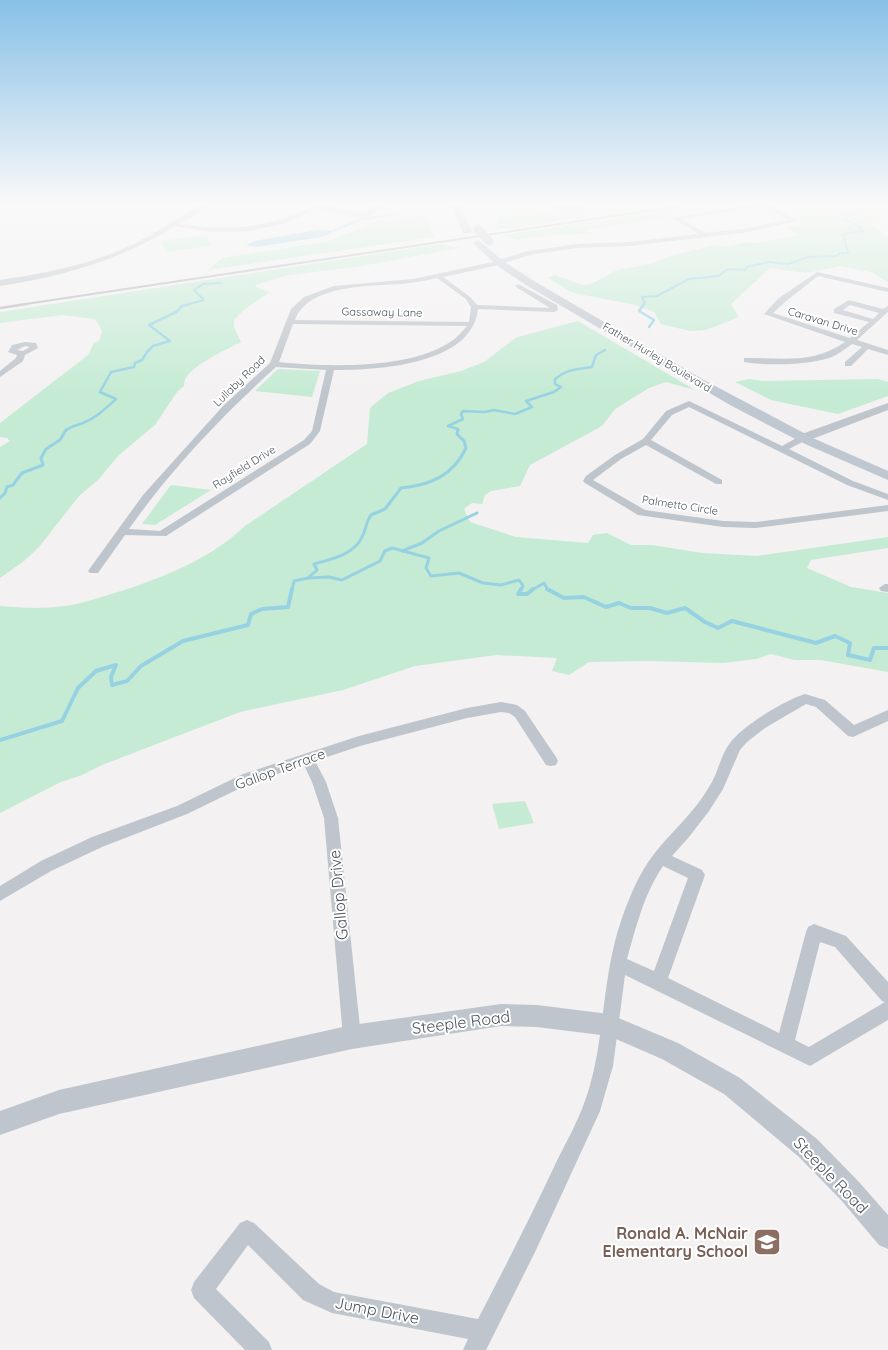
<svg xmlns="http://www.w3.org/2000/svg" width="888" height="1350" font-family="Quicksand,sans-serif">
	<rect width="100%" height="100%" fill="#f3f1f1"/>
	<g fill="#c5ebd4">
		<polygon points="606,204 670,204 496,230 498,216 551,212"/>
		<polygon points="707,204 755,204 586,230 592,234 551,235 517,240 503,235"/>
		<polygon points="802,204 888,204 888,211 880,214 869,221 888,237 888,282 871,272 840,266 807,273 770,268 731,304 739,317 706,330 690,331 661,324 654,312 636,305 573,293 548,278 555,275 582,285 591,284 617,270 650,264 674,255 714,245 723,247 747,242 758,243 799,235 787,228 801,225 801,218 796,211"/>
		<polygon points="424,213 434,237 208,270 222,258 326,242 379,221 404,220"/>
		<polygon points="206,235 212,246 166,252 161,241"/>
		<path d="M440,244L460,248L356,267L288,275L256,285V287L270,292L245,309L234,320V327L241,342C227,350 182,368 184,386L177,392L155,425L119,455L98,480L79,496L39,547L24,561L0,578V447L10,441L7,438L0,437V423L88,355L94,343L99,341L102,331L95,319L62,315L0,323V312Z"/>
		<path d="M578,321L695,390L666,382L649,388L615,409L602,426L530,465L520,486L491,491L485,495L482,504L472,503L464,509L470,522L516,537L588,543L593,535L607,533L631,545H652L702,553L757,556L888,537V548L811,560L807,568L851,587L888,593V672L821,660H794L771,654L756,659L723,663L649,661L589,662L569,675L552,671L557,658L496,655L415,666L343,690L240,712L102,765L82,775L61,782L0,813V606C22,608 43,609 65,606C76,605 87,601 98,598C148,584 208,562 245,526L367,444L370,408L388,393L419,381L461,371L484,362L517,337Z"/>
		<polygon points="278,369 320,371 312,397 255,391"/>
		<polygon points="749,379 763,381 878,379 888,382 888,396 838,414 771,400 735,382"/>
		<polygon points="171,485 211,490 155,525 142,524"/>
		<polygon points="525,801 534,823 499,829 492,804"/>
	</g>
	<polygon fill="#97d2e2" points="317,230 328,230 333,232 322,237 256,247 246,245 254,241"/>
	<g fill="none" stroke-linecap="round" stroke-linejoin="round">
		<g stroke="#97d2e2" stroke-width="2">
			<polyline points="333,231 362,219 397,214"/>
			<polyline points="185,305 204,300 194,290 203,284 220,283"/>
			<polyline points="643,305 645,303 642,297 657,296 689,279 718,276 728,269 745,270 747,267 769,262 788,264 808,257 837,256 840,253 848,253 843,234 863,231 856,224 842,219 857,212 854,204"/>
		</g>
		<g stroke="#97d2e2" stroke-width="2.5">
			<polyline points="644,304 639,311 654,320 649,327"/>
			<path d="M65,431C71,426 76,426 83,423C96,418 106,408 116,399L100,392L111,372L134,367L135,363L142,360L147,352L153,346L170,341L149,325L176,312L182,306L190,304"/>
			<path d="M458,431V429L448,426L463,419L461,414L463,411L485,412L494,410L515,414L532,407L526,401L554,392L561,387L555,384V379C567,369 577,369 592,367L596,355L605,350"/>
		</g>
		<g stroke="#97d2e2" stroke-width="3">
			<polyline points="0,498 5,493 7,487 13,485 22,473 43,465 41,458 46,449 60,440 66,430"/>
			<polyline points="402,551 422,543 439,531 477,513"/>
			<polyline points="308,578 329,577 342,580 380,561 385,551 392,548 429,558 426,568 431,576 459,573 483,583 501,585 519,580 523,586 521,590"/>
			<path d="M292,590L294,581L308,578L317,570L314,564C331,559 354,555 362,537C366,530 366,522 371,515L385,509L401,488C430,485 453,476 466,448L464,441L457,434L458,430"/>
			<polyline points="532,590 544,583 548,590"/>
		</g>
		<g stroke="#97d2e2" stroke-width="4">
			<polyline points="521,589 518,594 527,594 533,589"/>
			<polyline points="547,589 564,598 584,597 606,607 619,603 631,608 650,608 667,613 685,608 705,622 718,628 732,621 816,643 835,636 850,643 848,655 870,660 874,648 888,648"/>
			<polyline points="0,740 62,721 78,688 96,671 116,665 111,677 112,685 127,681 141,666 183,641 248,625 251,614 262,609 288,607 292,589"/>
		</g>
		<g fill="#bec5cc" fill-rule="evenodd">
			<path d="M317,204L363,213L379,204H386L371,215L363,217L316,209L286,223L249,231L212,232L169,225L172,223C227,232 267,230 317,204Z"/>
			<path d="M546,204L563,206L593,204C581,211 558,213 546,204Z"/>
			<path d="M755,204H769L797,221L748,232L629,246L576,248L534,254L494,266L443,277L470,297L477,305L550,308L516,287L515,286L518,284L557,305L558,310L554,312L478,309C472,365 378,370 334,370L320,431L310,444L166,536L125,535L98,573H90L88,571L143,495L223,406L270,363L291,309L304,297L334,286L413,279L493,262L524,252L576,244L629,242L699,234L672,218ZM764,206L789,220L748,228L706,233L681,219ZM437,278L466,299L471,307L469,322L295,320C309,282 376,287 410,283C419,282 428,280 437,278ZM293,324L467,326C462,331 458,337 453,340C412,370 327,367 279,362ZM276,367L326,370L312,431L304,440L160,531L129,529C171,469 222,416 276,367Z"/>
			<path d="M817,272L888,288V292L818,276L785,302L773,313L850,338L869,322L834,313V309L849,300L883,309L888,306V312L857,340L888,350V355L868,349L851,366H845V362L862,347L852,344C845,349 838,355 829,358C807,365 767,366 744,362V358H747C783,358 814,364 845,342L764,314L779,298ZM850,305L879,313L873,319L843,310Z"/>
			<path d="M25,342L36,343L38,348L25,355L23,361L0,377V371L16,358L17,355L8,352L12,345ZM25,346L30,347L23,351L17,350Z"/>
			<polygon points="689,401 782,446 800,436 806,436 806,440 789,449 853,481 888,494 888,500 847,485 689,407 672,415 651,440 722,480 722,484 716,484 646,445 621,459 593,480 645,510 723,521 756,522 888,505 888,511 756,528 723,527 638,515 585,483 583,481 586,476 615,455 643,439 666,411"/>
			<polygon points="885,584 888,584 888,592 881,591 879,588"/>
			<path d="M805,694L825,700L854,725L888,710V721L853,737L848,736L816,707L806,704L765,728L747,742L740,750L723,789L709,811L689,837L672,856L702,870L705,875L668,978L779,1033L806,932L808,927L814,924L846,936L888,982V1020L810,1066L625,975L613,1066L600,1111L536,1250L486,1350H463L468,1339L332,1313L303,1300L248,1245L216,1289L269,1342L272,1350H245L194,1298L191,1290L194,1282L240,1223L247,1220L254,1223L319,1284L334,1292L478,1319C504,1269 530,1218 554,1167C563,1148 574,1129 582,1109C606,1050 600,982 621,921C629,898 639,873 654,854C672,831 694,813 709,787C718,774 720,756 730,743C742,726 785,700 805,694ZM663,866L688,878L654,971L627,959C636,927 644,894 663,866ZM820,942L835,947L882,1001L885,1002L809,1047L795,1040Z"/>
			<polygon points="501,702 517,705 525,711 556,757 558,761 556,765 551,766 546,765 515,717 509,713 501,712 467,718 360,746 315,761 326,782 338,818 361,1037 358,1043 352,1046 346,1043 343,1037 324,818 312,782 304,765 253,782 187,814 102,847 51,871 0,901 0,886 41,861 92,837 177,806 243,774 359,736 467,708"/>
		</g>
		<g fill="#bec5cc" fill-rule="evenodd">
			<path d="M202,204H211C202,212 189,218 179,224C123,259 65,276 0,286V280C47,273 93,264 136,243C159,231 180,217 202,204Z"/>
			<polygon points="888,403 888,410 807,441 799,441 797,438 799,435"/>
			<polygon points="501,1004 537,1005 609,1014 678,1043 740,1078 817,1139 859,1182 888,1215 888,1249 879,1245 841,1200 799,1157 724,1094 662,1059 609,1036 537,1027 501,1026 352,1049 59,1114 0,1135 0,1111 59,1090 352,1025"/>
		</g>
		<g fill="#bfc7d0" fill-rule="evenodd">
			<polygon points="451,204 459,204 472,231 470,233 464,233 462,231"/>
			<polygon points="478,240 506,263 534,281 702,379 815,439 888,471 888,480 805,444 730,405 526,285 499,267 475,245 473,243"/>
		</g>
		<polyline stroke="#b4b6ba" stroke-width="2" points="19,305 694,204"/>
		<polyline stroke="#b4b6ba" stroke-width="2.5" points="0,308 27,304"/>
		<polyline stroke="#bfc7d0" stroke-width="9" points="478,229 489,241"/>
	</g>
	<linearGradient id="sky" x2="0" y2="1"><stop stop-color="#87c0e6"/><stop offset="0.52" stop-color="#faf9f9"/><stop offset="1" stop-color="#faf9f9" stop-opacity="0"/></linearGradient>
	<rect width="888" height="393" fill="url(#sky)"/>
	<defs>
		<g id="school-square" transform="scale(1.4375)"><rect x="-9" y="-9" width="18" height="18" rx="4" fill="#8d6e63" stroke="#fff"/><path d="M0-5L7-2L0 1L-7-2ZM-4 1L0 2.5L4 1V4Q0 6-4 4Z" fill="#fff"/></g>
	</defs>
	<g fill-rule="evenodd">
		<use href="#school-square" x="767" y="1242"/>
	</g>
	<g text-anchor="middle" dominant-baseline="central" stroke-width="4" stroke-linejoin="round" paint-order="stroke">
		<g font-size="11" fill="#4b545c" stroke="#fff">
			<text transform="translate(382 312) rotate(1)">Gassaway Lane</text>
			<text transform="translate(823 321) rotate(17)">Caravan Drive</text>
			<text transform="translate(657 357) rotate(31)">Father Hurley Boulevard</text>
			<text transform="translate(239 381) rotate(-44)">Lullaby Road</text>
			<text transform="translate(244 467) rotate(-32)">Rayfield Drive</text>
			<text transform="translate(680 505) rotate(9)">Palmetto Circle</text>
		</g>
		<g font-size="14" fill="#4b545c" stroke="#fff">
			<text transform="translate(280 769) rotate(-20)">Gallop Terrace</text>
		</g>
		<g font-size="16" fill="#4b545c" stroke="#fff">
			<text transform="translate(338 895) rotate(-95)">Gallop Drive</text>
			<text transform="translate(461 1022) rotate(-7)">Steeple Road</text>
			<text transform="translate(831 1175) rotate(46)">Steeple Road</text>
			<text transform="translate(377 1310) rotate(11)">Jump Drive</text>
		</g>
		<g font-size="16" font-weight="bold" fill="#785e54" stroke="#fff" text-anchor="end">
			<text x="748" y="1233">Ronald A. McNair<tspan x="748" dy="18">Elementary School</tspan></text>
		</g>
	</g>
</svg>
